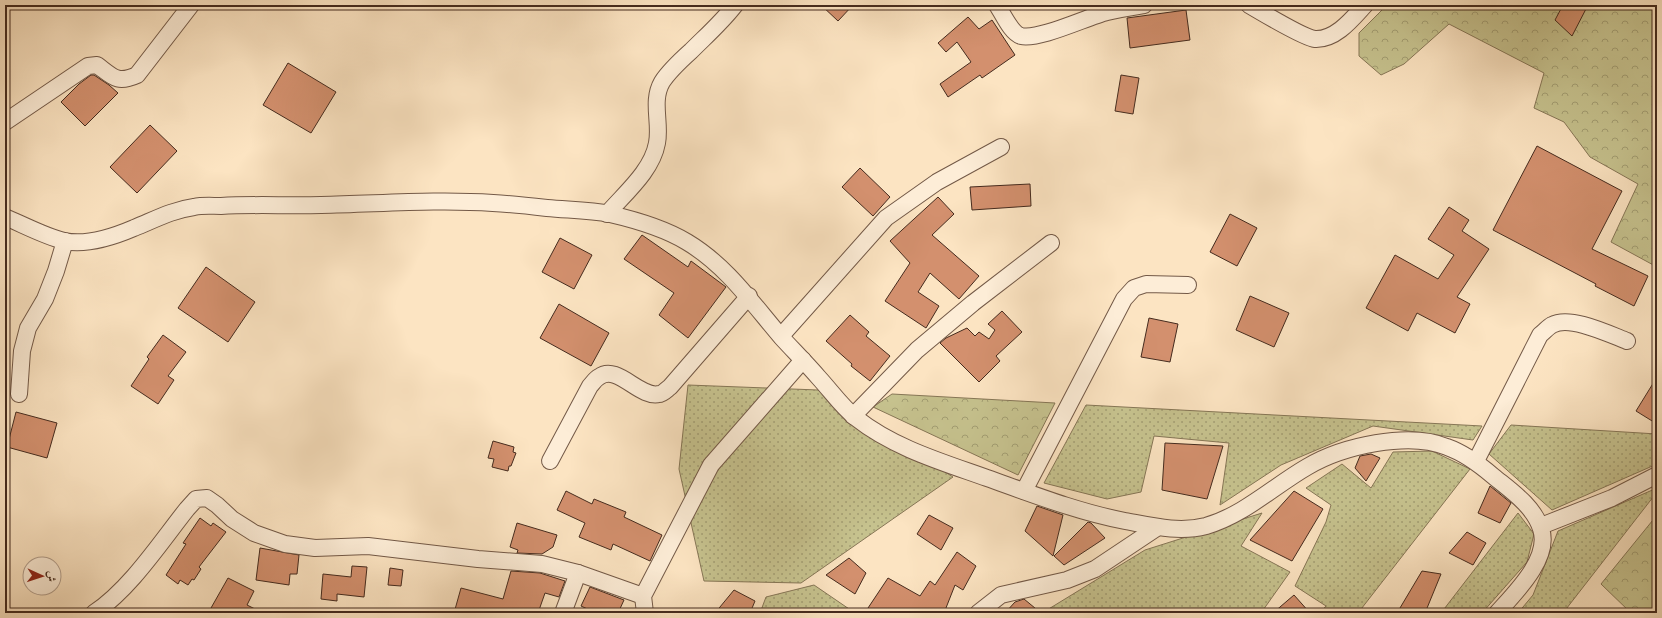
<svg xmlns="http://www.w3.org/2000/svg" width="1662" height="618" font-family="'IM FELL Double Pica',Amiri,serif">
	<defs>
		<pattern id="grass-dots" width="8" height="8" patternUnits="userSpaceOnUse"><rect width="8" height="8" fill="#c6c28e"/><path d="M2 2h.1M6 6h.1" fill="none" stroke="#a39e73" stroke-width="1.8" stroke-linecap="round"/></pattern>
		<pattern id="forest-crowns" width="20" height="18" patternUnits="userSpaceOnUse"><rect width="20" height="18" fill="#c6c28e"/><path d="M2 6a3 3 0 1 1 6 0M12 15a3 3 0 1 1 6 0" fill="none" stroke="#a39e73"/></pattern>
	</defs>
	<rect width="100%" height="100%" fill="#fce4c2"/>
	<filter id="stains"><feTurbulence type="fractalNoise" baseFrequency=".005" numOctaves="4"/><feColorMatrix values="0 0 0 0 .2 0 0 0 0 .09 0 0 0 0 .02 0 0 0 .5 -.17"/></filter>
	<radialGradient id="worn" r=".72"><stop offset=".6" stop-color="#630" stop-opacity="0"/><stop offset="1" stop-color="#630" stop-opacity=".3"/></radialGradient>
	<g fill="url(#grass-dots)" stroke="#867656">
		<polygon points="688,385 818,390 953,477 801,583 704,581 679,469"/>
		<polygon points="1086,405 1482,426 1473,440 1373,426 1281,465 1220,505 1229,443 1154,436 1141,492 1107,499 1044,483"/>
		<polygon points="1511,425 1657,434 1657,464 1552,510 1489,454"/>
		<polygon points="1432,451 1470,469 1358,613 1320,613 1326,606 1295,586 1326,522 1331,505 1306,488 1342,464 1371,488 1393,452"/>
		<polygon points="1657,488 1657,492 1563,613 1518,613 1533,595 1558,531"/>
		<polygon points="1262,513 1241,546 1290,572 1261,613 1045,613 1047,610 1145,550"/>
		<polygon points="1518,513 1534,534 1527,562 1482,613 1441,613"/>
		<polygon points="814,585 855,613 760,613 766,597"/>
	</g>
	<g fill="url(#forest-crowns)" stroke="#867656">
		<polygon points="1387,5 1657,5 1657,267 1611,242 1638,184 1590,157 1564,122 1534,108 1544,73 1449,24 1404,64 1381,75 1359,56 1359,33"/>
		<polygon points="892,394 1055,403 1018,475 873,407"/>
		<polygon points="1657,515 1657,613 1631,613 1601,584"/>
	</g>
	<g fill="#d3906e" stroke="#452b1e">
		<polygon points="821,5 853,5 838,21"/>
		<polygon points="1563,5 1588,5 1572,36 1555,20"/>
		<polygon points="1186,10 1190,40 1130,48 1127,18"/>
		<polygon points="968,17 979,29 992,20 1015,55 982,78 980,75 948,97 940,84 971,62 957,42 946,52 938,43"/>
		<polygon points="288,63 336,92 311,133 263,105"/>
		<polygon points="91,75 94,75 109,85 118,93 85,126 61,102 79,84"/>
		<polygon points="1121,75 1139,78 1133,114 1115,111"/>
		<polygon points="150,125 177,151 137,193 110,167"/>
		<polygon points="1537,146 1622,191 1592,249 1648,276 1634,306 1595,286 1596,284 1493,230"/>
		<polygon points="860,168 890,197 873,216 842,187"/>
		<polygon points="1030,184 1031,206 972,210 970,187"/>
		<polygon points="938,197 954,214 932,235 979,276 959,299 930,273 918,292 939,306 926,328 885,301 910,263 890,241"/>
		<polygon points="1449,207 1469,220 1462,231 1489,249 1457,297 1470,304 1455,333 1417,313 1408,331 1366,308 1395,255 1438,279 1454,255 1428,239"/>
		<polygon points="1230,214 1257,228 1237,266 1210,252"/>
		<polygon points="642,235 688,267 691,261 726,287 688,338 659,315 674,293 624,259"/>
		<polygon points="560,238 592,255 574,289 542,272"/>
		<polygon points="206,267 255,302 228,342 178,308"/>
		<polygon points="1250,296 1289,313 1274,347 1236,330"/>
		<polygon points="559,304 609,333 591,366 540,338"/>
		<polygon points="1002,311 1022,332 996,356 1000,361 979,382 940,343 946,338 967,328 975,336 979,332 989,339 995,330 988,324"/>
		<polygon points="850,315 869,332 866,336 890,356 870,381 851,366 852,364 826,341"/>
		<polygon points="1149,318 1178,324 1170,362 1141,357"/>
		<polygon points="163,335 186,352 168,376 174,380 158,404 131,386 149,359 147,357"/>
		<polygon points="1657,377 1657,424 1636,411"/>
		<polygon points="16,412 57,423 47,458 7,447"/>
		<polygon points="493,441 514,447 513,452 516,453 511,466 509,466 508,471 492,467 494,459 488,458"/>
		<polygon points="1165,443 1223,446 1207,499 1162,490"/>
		<polygon points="1371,454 1380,458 1366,481 1355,468 1360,456"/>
		<polygon points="1490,486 1511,503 1500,523 1478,513"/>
		<polygon points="566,491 592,504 594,499 626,512 624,517 662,535 650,561 613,544 611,550 579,537 585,523 557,510"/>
		<polygon points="1294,491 1323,509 1292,561 1250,540"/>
		<polygon points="1037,506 1063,515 1053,556 1025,531"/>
		<polygon points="929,515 953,528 941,550 917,534"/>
		<polygon points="200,518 211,526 213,523 226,532 199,567 201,569 194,580 192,579 188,585 180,580 178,584 166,575 186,544 183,543"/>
		<polygon points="1088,522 1091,523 1105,538 1064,565 1054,556"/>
		<polygon points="517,523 557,535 553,547 542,554 517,553 518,550 510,547"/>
		<polygon points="1467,532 1486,543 1473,565 1449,553"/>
		<polygon points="260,548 299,555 297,574 290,574 289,585 256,580"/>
		<polygon points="957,552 976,566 963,590 955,585 944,613 879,613 868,608 888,578 920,596 930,581 935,585"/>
		<polygon points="849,558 866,573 855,594 826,575"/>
		<polygon points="352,566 367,567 364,597 337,594 337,601 321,599 323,574 351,577"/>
		<polygon points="390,568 403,570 401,586 388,585"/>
		<polygon points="511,571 540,573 565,581 559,597 545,593 538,613 454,613 461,588 503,599"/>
		<polygon points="1422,571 1441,574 1425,613 1397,613"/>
		<polygon points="228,578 254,591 247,605 263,613 220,613 211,608"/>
		<polygon points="590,587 624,600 618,613 596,613 581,606"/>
		<polygon points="734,590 755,601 750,613 715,613"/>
		<polygon points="1294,595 1310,613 1273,613"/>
		<polygon points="1024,599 1041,613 1005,613 1015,602"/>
	</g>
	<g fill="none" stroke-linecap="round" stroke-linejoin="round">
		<g stroke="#735947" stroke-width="18">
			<g id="street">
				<path d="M997,5C1003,14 1011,33 1021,36C1040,40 1087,17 1107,12C1119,9 1132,7 1144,5"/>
				<path d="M1249,5C1261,12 1304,38 1315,39C1336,40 1353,18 1365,5"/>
				<path d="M5,122L88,66L97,65C113,77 117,84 137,75L191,5"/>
				<path d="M607,214C625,193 652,171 657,143C661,123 651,101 662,82C669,71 681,60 691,51C706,36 722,22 735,5"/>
				<path d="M5,217C24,225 44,236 64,241C87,246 113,237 134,228C154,220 172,210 194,207C203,205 212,206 221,206C254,204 288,206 321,205C378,204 436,199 493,203C511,204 529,206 547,208C568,210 590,210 610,214C636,220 664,228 687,242C727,266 752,303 782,338C794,351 807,364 819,378C831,391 842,407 856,418C894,448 942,462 987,478C1032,494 1078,512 1125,521C1152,526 1179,533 1206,526C1244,515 1274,486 1307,467C1342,446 1409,431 1447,447C1464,453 1479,464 1493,476C1510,490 1534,506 1541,529C1551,558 1515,593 1497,613"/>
				<polyline points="781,336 886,218 937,182 1001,147"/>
				<polyline points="19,394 22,351 28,328 45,299 56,271 65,241"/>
				<polyline points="853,416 917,350 973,303 1051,243"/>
				<path d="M550,461L590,386C593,383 595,379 599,377C617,363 640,399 659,394C663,394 667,389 670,387L749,296"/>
				<path d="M1476,461L1540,335C1544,332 1548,327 1552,325C1570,315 1609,334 1627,341"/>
				<polyline points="1024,491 1124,299 1134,288 1146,284 1188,285"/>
				<polyline points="1541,526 1612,498 1657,475"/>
				<path d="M94,613C130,589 160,543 187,509L196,499L207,498L217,505L232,519L254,533L285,544L315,548L368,546L478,559L542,564L578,573L643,596"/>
				<polyline points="563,613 578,573"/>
				<polyline points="645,613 643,596 711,465 803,360"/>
				<polyline points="978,613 1001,595 1067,580 1095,569 1158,527"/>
			</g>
		</g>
		<use href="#street" stroke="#fdedd7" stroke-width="16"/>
	</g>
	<rect width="1662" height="618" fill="none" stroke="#fce4c2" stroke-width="20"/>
	<rect x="6" y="6" width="1650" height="606" fill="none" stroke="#452b1e" stroke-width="2"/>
	<rect x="10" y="10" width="1642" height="598" fill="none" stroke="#452b1e"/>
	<g transform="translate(42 576) rotate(93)"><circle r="19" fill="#fdedd7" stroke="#b39f8d"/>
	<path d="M0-3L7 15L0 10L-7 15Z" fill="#8f2418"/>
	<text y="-6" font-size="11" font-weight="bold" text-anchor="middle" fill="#452b1e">ش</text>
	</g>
	<rect width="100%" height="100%" filter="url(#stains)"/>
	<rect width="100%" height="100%" fill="url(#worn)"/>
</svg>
